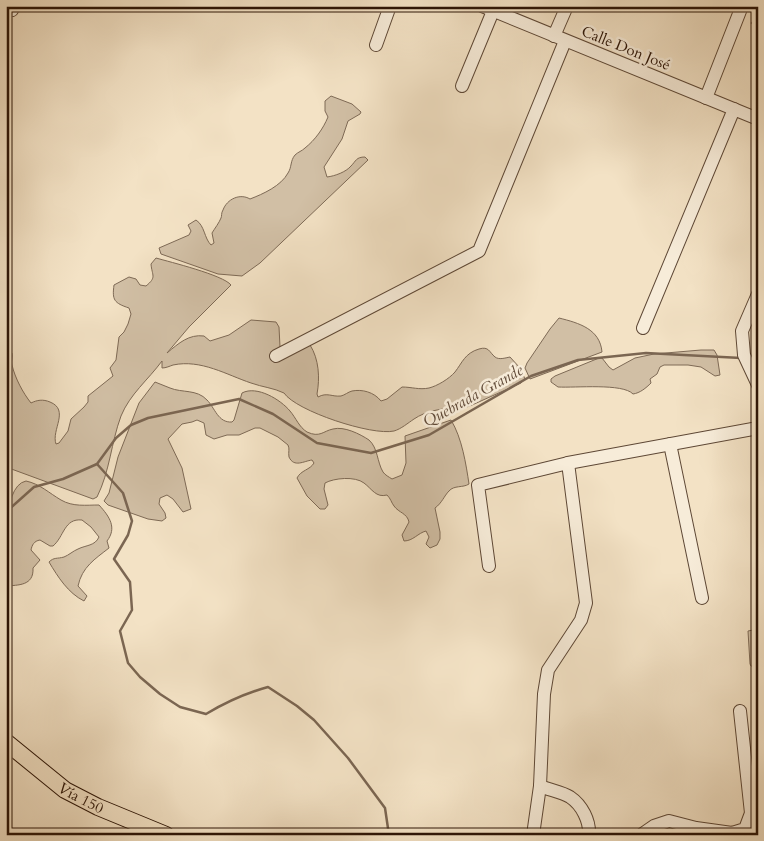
<svg xmlns="http://www.w3.org/2000/svg" width="764" height="841" font-family="Cardo,serif">
	<rect width="100%" height="100%" fill="#f3e2c5"/>
	<filter id="stains"><feTurbulence type="fractalNoise" baseFrequency=".004" numOctaves="4"/><feColorMatrix values="0 0 0 0 .2 0 0 0 0 .09 0 0 0 0 .02 0 0 0 .5 -.17"/></filter>
	<radialGradient id="worn" r=".72"><stop offset=".6" stop-color="#630" stop-opacity="0"/><stop offset="1" stop-color="#630" stop-opacity=".3"/></radialGradient>
	<g fill="#d1bfa5" stroke="#7e6a56">
		<path d="M331,96L352,104L361,112L360,114L348,121L342,139L324,167L327,177C335,176 346,172 351,166C356,161 356,157 365,157L368,160L260,263L242,276L218,274L161,254L159,248L189,235L191,231L188,225L196,220C205,226 204,238 211,245L214,243L212,233C215,228 219,223 221,218C222,216 221,213 223,210C227,199 240,193 250,199C263,194 281,186 288,173C292,167 290,161 295,155C298,152 302,151 305,148C315,140 323,129 328,117L325,111V101Z"/>
		<path d="M156,258C170,262 223,275 231,285L189,327L167,353C179,343 189,334 204,336L210,341L229,335L251,320L276,322L279,327L280,347L310,345C319,359 320,378 317,394L318,397C327,392 332,397 341,396C345,395 348,392 352,391C362,389 374,392 381,401L387,399L402,387C412,387 419,390 429,388C437,386 449,379 455,372C462,363 465,353 479,349C489,346 489,352 495,357C499,360 505,358 510,357L520,368L525,379L521,383L472,405L456,411L454,408C439,409 426,411 414,419C408,423 401,429 394,431C372,436 296,411 284,393C274,388 262,387 251,383C227,375 201,359 173,365C170,366 166,368 162,368V361C148,380 130,394 121,416C111,443 110,471 97,497L93,499L6,467V347L12,353C13,357 11,361 12,365C15,378 23,393 31,403C37,400 43,399 50,402C70,410 51,430 56,444L59,443L68,431L71,419L84,407L88,402V396L113,376L110,368L116,360L119,337L124,332L128,324L131,314L129,308C114,303 112,300 114,285L129,277L136,279L140,285L146,286C157,277 152,276 151,264Z"/>
		<path d="M559,318C579,323 600,329 602,352L530,379L525,368L527,363L550,329Z"/>
		<path d="M701,350H714L717,355L720,375L715,376L701,367L688,365H664L660,367L657,374L650,379L651,383C646,388 640,393 633,394C623,383 575,388 558,387L551,382V379L555,376L599,358H602L609,367L613,370L635,358L654,354Z"/>
		<path d="M155,382C160,384 165,386 170,388C182,393 197,389 207,400C215,408 218,423 232,422L234,420L242,393C257,385 281,400 290,411C296,418 299,427 307,432C320,438 323,431 333,429C344,426 360,434 369,440C378,448 377,462 383,472C385,475 389,477 392,479L402,475L406,463L405,436L451,420C462,438 466,464 469,484C463,488 454,485 449,491C444,496 442,503 435,508L440,532V539L437,545L430,548L426,544L429,537L426,531C418,533 413,541 404,541L402,535L409,522C407,513 399,513 394,506C391,502 391,499 387,495C376,498 372,489 364,483C355,476 334,478 325,483L324,489L328,505L325,509H320L307,496L297,478C301,470 310,470 314,463L312,460C304,461 294,468 289,457C288,452 290,449 288,445L278,437L260,428H255L239,435H227L214,439L206,435L204,423L197,420L192,422L182,424L168,439L182,468L191,509L183,512L173,499L167,495L160,498L159,504L165,513L166,518L162,521L148,519L108,505L104,501L109,493L118,457L139,403Z"/>
		<path d="M26,481C40,484 49,493 61,500C73,507 86,505 99,505C110,517 117,528 107,541L109,548C95,559 82,567 78,586L87,596L84,601C68,593 58,577 49,562C54,557 57,559 64,557C69,555 73,551 78,549C86,545 95,546 99,537L91,527L82,520C64,518 64,537 53,546H50L40,540C34,541 32,545 31,550L40,560L33,568C34,586 18,585 6,586C6,564 0,486 26,481Z"/>
		<polygon points="758,629 758,667 751,666 750,664 748,631"/>
	</g>
	<g fill="none" stroke-linecap="round" stroke-linejoin="round">
		<g stroke="#7b6652" stroke-width="2.5">
			<polyline points="752,23 758,24"/>
			<polyline points="749,358 758,359"/>
			<path d="M97,464L123,493L132,521L128,535L114,559L130,582L132,610L120,631L128,663L140,677L160,694L180,707L206,714C226,702 246,693 268,687L297,706L314,720L348,758L385,808L389,835"/>
			<polyline points="6,512 34,487 63,479 97,464 116,438 131,425 148,418 239,399 273,414 317,443 371,453 429,435 531,376 578,360 646,353 741,358"/>
		</g>
		<g stroke="#5e4836" stroke-width="14">
			<g id="minor">
				<polyline points="482,6 758,119"/>
				<polyline points="6,8 12,10 14,6"/>
				<polyline points="554,36 567,6"/>
				<polyline points="376,45 390,6"/>
				<polyline points="462,86 493,11"/>
				<polyline points="706,98 742,6"/>
				<polyline points="758,294 742,331 744,355 758,385"/>
				<polyline points="643,328 734,109"/>
				<polyline points="276,356 479,251 565,41"/>
				<polyline points="670,444 702,598"/>
				<polyline points="489,566 478,485 568,463"/>
				<path d="M540,786C549,790 562,792 570,797C582,805 590,821 589,835"/>
				<polyline points="533,835 540,786 544,694 548,670 581,620 586,603 568,463 758,428"/>
				<polyline points="641,835 654,826 669,821 696,828 732,833 745,829 751,813 740,711"/>
			</g>
		</g>
		<g stroke="#2c1406" stroke-width="18">
			<g id="major">
				<path id="s1" d="M6,742L65,790L98,807L166,835"/>
			</g>
		</g>
		<use href="#minor" stroke="#f7ecd9" stroke-width="12"/>
		<use href="#major" stroke="#f3e2c5" stroke-width="16"/>
	</g>
	<g text-anchor="middle" dominant-baseline="central" stroke-width="5" stroke-linejoin="round" paint-order="stroke">
		<g font-size="15" fill="#2c1406" stroke="#f7ecd9">
			<text transform="translate(626 48) rotate(22)">Calle Don José</text>
			<text stroke="none"><textPath href="#s1" startOffset="94">Vía 150</textPath></text>
		</g>
		<g font-size="16" font-style="italic" fill="#604a38" stroke="#f7ecd9">
			<text transform="translate(473 396) rotate(-29)">Quebrada Grande</text>
		</g>
	</g>
	<rect width="764" height="841" fill="none" stroke="#f3e2c5" stroke-width="25"/>
	<rect x="8" y="8" width="749" height="826" fill="none" stroke="#2c1406" stroke-width="2.5"/>
	<rect x="12" y="12" width="739" height="816" fill="none" stroke="#2c1406"/>
	<rect width="100%" height="100%" filter="url(#stains)"/>
	<rect width="100%" height="100%" fill="url(#worn)"/>
</svg>
